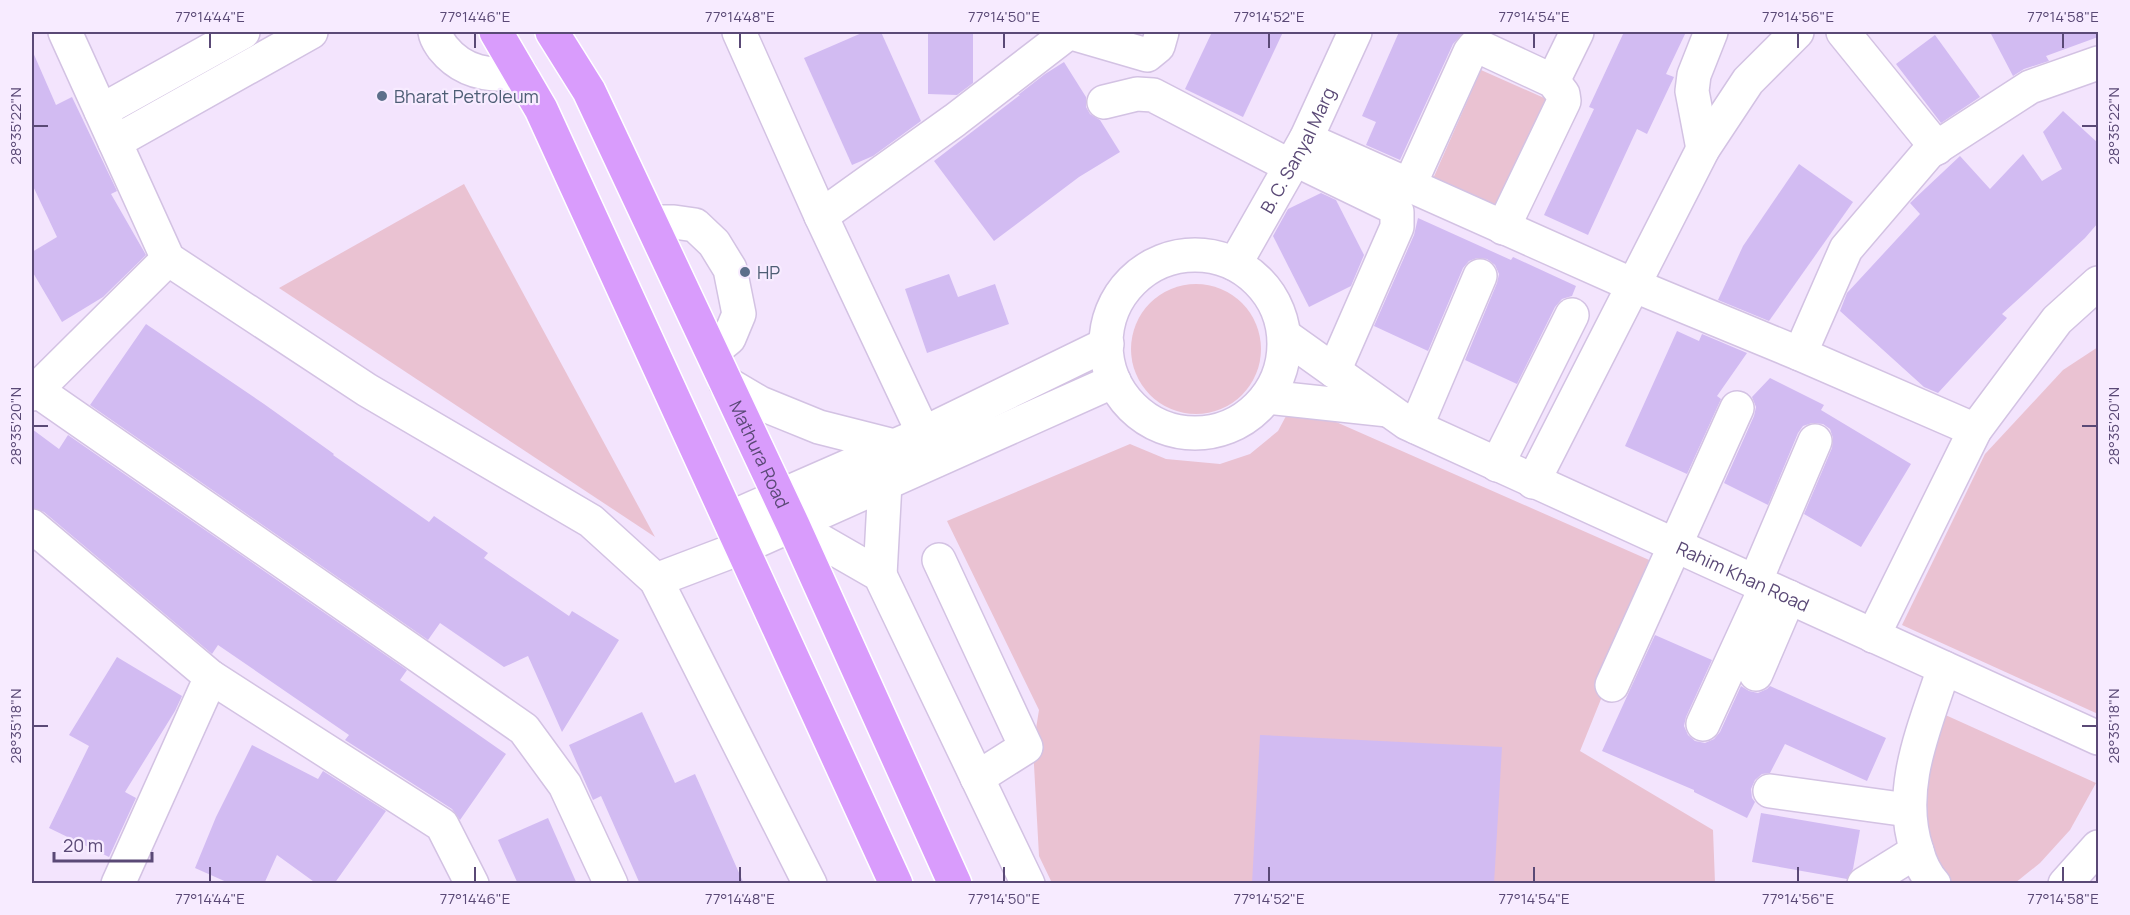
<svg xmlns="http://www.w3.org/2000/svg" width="2130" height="915" font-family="Manrope,sans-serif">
	<rect width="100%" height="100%" fill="#f3e4fd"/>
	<g fill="#eac2d2">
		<polygon points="1481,70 1551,101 1502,212 1432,181"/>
		<polygon points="464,184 655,537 279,288"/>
		<circle cx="1196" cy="349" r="65"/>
		<polygon points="2098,347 2098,714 1902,625 1985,454 2063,370"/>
		<polygon points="1293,403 1656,563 1580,751 1713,830 1715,883 1052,883 1039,856 1033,747 1039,710 947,521 1130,444 1166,459 1220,464 1250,454 1278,431"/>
		<polygon points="1941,713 2096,783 2070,830 2040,863 2015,883 1951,883 1946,882 1934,871 1921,792"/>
	</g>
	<g fill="#d2bbf2">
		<polygon points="864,32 881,32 921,121 873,156 852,165 804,58"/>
		<polygon points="928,32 973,32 973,83 957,95 928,94"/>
		<polygon points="1212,32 1283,32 1243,117 1185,89"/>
		<polygon points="1399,32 1464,32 1453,44 1400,160 1366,145 1376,122 1362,116"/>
		<polygon points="1624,32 1686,32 1666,74 1674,77 1647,134 1637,129 1588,235 1544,215 1594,109 1589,107"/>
		<polygon points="1990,32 2098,32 2098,37 2046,56 2049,61 2024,69 2013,76"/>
		<polygon points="1935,35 1980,97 1941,123 1896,64"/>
		<polygon points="32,50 56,105 72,97 117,191 111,194 146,255 103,297 62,322 32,271 32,252 57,237 32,184"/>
		<polygon points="1064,62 1086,97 1086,107 1090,114 1100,120 1120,152 1079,177 994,241 934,161 1020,95 1018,95 1045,74"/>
		<polygon points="2063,111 2098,143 2098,223 2085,238 2002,314 2007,318 1938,393 1924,387 1840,311 1847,293 1920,214 1910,203 1960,156 1990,189 2023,154 2042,181 2062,169 2043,132"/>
		<polygon points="1799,164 1853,202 1769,321 1718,300 1743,246"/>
		<polygon points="1321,193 1336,200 1364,255 1351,286 1309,307 1273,236 1288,209"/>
		<polygon points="1418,218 1511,260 1513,257 1576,286 1572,296 1562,299 1555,307 1517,384 1465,360 1497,283 1499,274 1495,265 1487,259 1477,258 1469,261 1463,268 1428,351 1374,326 1414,235"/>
		<polygon points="949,274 958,297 995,284 1009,324 927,353 905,289"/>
		<polygon points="146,324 264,404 334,454 333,455 429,522 434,516 488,553 484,558 569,616 572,611 619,640 562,732 528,656 504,667 440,623 428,640 90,405"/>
		<polygon points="1677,331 1699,341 1702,334 1747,353 1717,396 1721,399 1687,474 1625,446"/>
		<polygon points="1770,378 1824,405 1821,410 1911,464 1861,547 1804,514 1832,448 1833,438 1830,429 1823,424 1812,423 1803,426 1798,433 1768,505 1724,483 1754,416 1756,407 1752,397"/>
		<polygon points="32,429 59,449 68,435 407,670 400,680 506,754 460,820 452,809 345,740 349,735 218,645 212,654 44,512 32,508"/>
		<polygon points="1655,635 1712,660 1686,717 1684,726 1688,735 1695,741 1705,743 1714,739 1720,732 1741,686 1749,691 1758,693 1767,689 1770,686 1886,738 1867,781 1785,744 1770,773 1762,774 1755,780 1751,789 1752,798 1755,802 1747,818 1694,792 1694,790 1602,751"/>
		<polygon points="117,657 182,696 175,711 125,792 136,798 109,857 49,828 89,746 69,735"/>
		<polygon points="642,712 675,783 695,774 744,884 640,884 601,796 593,800 569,745"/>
		<polygon points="1260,735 1502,747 1494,884 1252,884"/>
		<polygon points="252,745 318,779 323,771 386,811 334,884 317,884 277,855 264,884 231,884 195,868 216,817"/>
		<polygon points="1761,813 1860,830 1853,869 1847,879 1752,862"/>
		<polygon points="548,818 577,884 518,884 498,840"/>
	</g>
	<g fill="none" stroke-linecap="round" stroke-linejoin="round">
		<g stroke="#d3c2e3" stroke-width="36">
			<g id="minor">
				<polyline points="65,32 168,259 367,390 591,521 656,580 810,884"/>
				<path d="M435,32C436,39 439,42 443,48C463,73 490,77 520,73"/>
				<polyline points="739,32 821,216 936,460"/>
				<polyline points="1068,32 1147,55 1158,46 1162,32"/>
				<polyline points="1843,32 1937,148"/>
				<polyline points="1553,81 1577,32"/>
				<polyline points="1104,102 1137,94 1153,95 1290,166"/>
				<polyline points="101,111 243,32"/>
				<polyline points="1306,139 1633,285 1800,354 1975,430"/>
				<polyline points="115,142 311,32"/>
				<polyline points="1703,149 1692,91 1694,75 1711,32"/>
				<polyline points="1294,159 1391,206 1397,212 1397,227 1334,371"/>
				<polyline points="1410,184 1470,52 1474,47 1482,48 1553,81 1563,94 1564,101 1503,228"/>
				<polyline points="821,216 955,120 1068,33"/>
				<polyline points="651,222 674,222 695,225 714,243 730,269 739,314 729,338 712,352"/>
				<circle cx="1195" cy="344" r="89"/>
				<path id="s1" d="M1235,264L1306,139L1355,32"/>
				<path id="s2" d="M1285,336L1407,423L2098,738"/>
				<polyline points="1800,354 1846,249 1928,153 2030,87 2098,63"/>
				<polyline points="726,383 760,403 819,427 894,446"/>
				<polyline points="36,390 524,729 565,785 611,884"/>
				<polyline points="32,394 168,259"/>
				<polyline points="1267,397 1388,410"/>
				<polyline points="1416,427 1480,276"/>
				<polyline points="1497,465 1572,315"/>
				<polyline points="1533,482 1703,149 1748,81 1797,32"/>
				<polyline points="730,518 924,433 1107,344"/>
				<polyline points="793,525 880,575 1028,884"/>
				<polyline points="32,526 211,677 442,825 472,884"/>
				<polyline points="939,560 1026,747 977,778"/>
				<polyline points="880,575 885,483"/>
				<polyline points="656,580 743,547 1114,381"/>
				<polyline points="1755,582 1815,441"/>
				<polyline points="1873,636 1975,430 2057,320 2098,283"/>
				<polyline points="1756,674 1789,597"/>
				<polyline points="1612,685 1737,408"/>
				<polyline points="1703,724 1766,587"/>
				<polyline points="1770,791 1908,810"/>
				<polyline points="118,884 211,677"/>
				<polyline points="1864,884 1917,851"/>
				<path d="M1934,884C1926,875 1920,862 1917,851C1896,789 1925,727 1944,668"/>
				<polyline points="2065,884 2098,847"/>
			</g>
		</g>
		<g stroke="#fff" stroke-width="36">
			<g id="major">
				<polyline points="496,32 541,109 896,884"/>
				<path id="s3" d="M552,32L589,91L793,525L955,884"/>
			</g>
		</g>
		<use href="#minor" stroke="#fff" stroke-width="33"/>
		<use href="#major" stroke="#d99cfc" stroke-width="33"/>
	</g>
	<path fill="none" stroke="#5a4976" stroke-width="2" d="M210,33V48M475,33V48M740,33V48M1004,33V48M1269,33V48M1534,33V48M1798,33V48M2063,33V48M33,126H48M2082,126H2097M33,426H48M2082,426H2097M33,726H48M2082,726H2097M210,867V882M475,867V882M740,867V882M1004,867V882M1269,867V882M1534,867V882M1798,867V882M2063,867V882"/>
	<g fill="#5c6f8a" stroke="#f7ebff" stroke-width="2">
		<circle cx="382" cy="96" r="6"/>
		<circle cx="745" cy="272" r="6"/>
	</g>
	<g text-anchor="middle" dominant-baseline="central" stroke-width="4.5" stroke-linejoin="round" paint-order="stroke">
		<g font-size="18" fill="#4e5e75" stroke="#f7ebff" text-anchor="start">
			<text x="394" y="96">Bharat Petroleum</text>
			<text x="757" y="272">HP</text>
		</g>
		<g font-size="18" fill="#5a4976" stroke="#f7ebff">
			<text stroke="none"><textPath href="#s1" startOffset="130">B. C. Sanyal Marg</textPath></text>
			<text stroke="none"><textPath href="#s3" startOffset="471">Mathura Road</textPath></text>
			<text stroke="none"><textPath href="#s2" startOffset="519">Rahim Khan Road</textPath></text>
		</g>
	</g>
	<rect width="2130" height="915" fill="none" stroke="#f7ebff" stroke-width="66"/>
	<path d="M54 852v9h98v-9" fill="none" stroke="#5a4976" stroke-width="3"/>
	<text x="63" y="852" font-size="18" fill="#5a4976" stroke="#f7ebff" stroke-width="4.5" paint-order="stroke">20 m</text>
	<rect x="33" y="33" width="2064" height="849" fill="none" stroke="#5a4976" stroke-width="2"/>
	<g font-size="15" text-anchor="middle" fill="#5a4976">
		<text x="210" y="22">77°14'44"E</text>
		<text x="475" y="22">77°14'46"E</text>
		<text x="740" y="22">77°14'48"E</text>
		<text x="1004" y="22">77°14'50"E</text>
		<text x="1269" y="22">77°14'52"E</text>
		<text x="1534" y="22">77°14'54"E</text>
		<text x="1798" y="22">77°14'56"E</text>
		<text x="2063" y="22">77°14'58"E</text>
		<text transform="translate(16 126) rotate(-90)" y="5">28°35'22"N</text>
		<text transform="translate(2114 126) rotate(-90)" y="5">28°35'22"N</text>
		<text transform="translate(16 426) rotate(-90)" y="5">28°35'20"N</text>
		<text transform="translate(2114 426) rotate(-90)" y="5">28°35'20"N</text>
		<text transform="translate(16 726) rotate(-90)" y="5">28°35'18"N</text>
		<text transform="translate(2114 726) rotate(-90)" y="5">28°35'18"N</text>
		<text x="210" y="904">77°14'44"E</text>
		<text x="475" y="904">77°14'46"E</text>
		<text x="740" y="904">77°14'48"E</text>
		<text x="1004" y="904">77°14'50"E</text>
		<text x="1269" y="904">77°14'52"E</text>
		<text x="1534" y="904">77°14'54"E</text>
		<text x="1798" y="904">77°14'56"E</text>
		<text x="2063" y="904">77°14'58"E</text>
	</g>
</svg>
